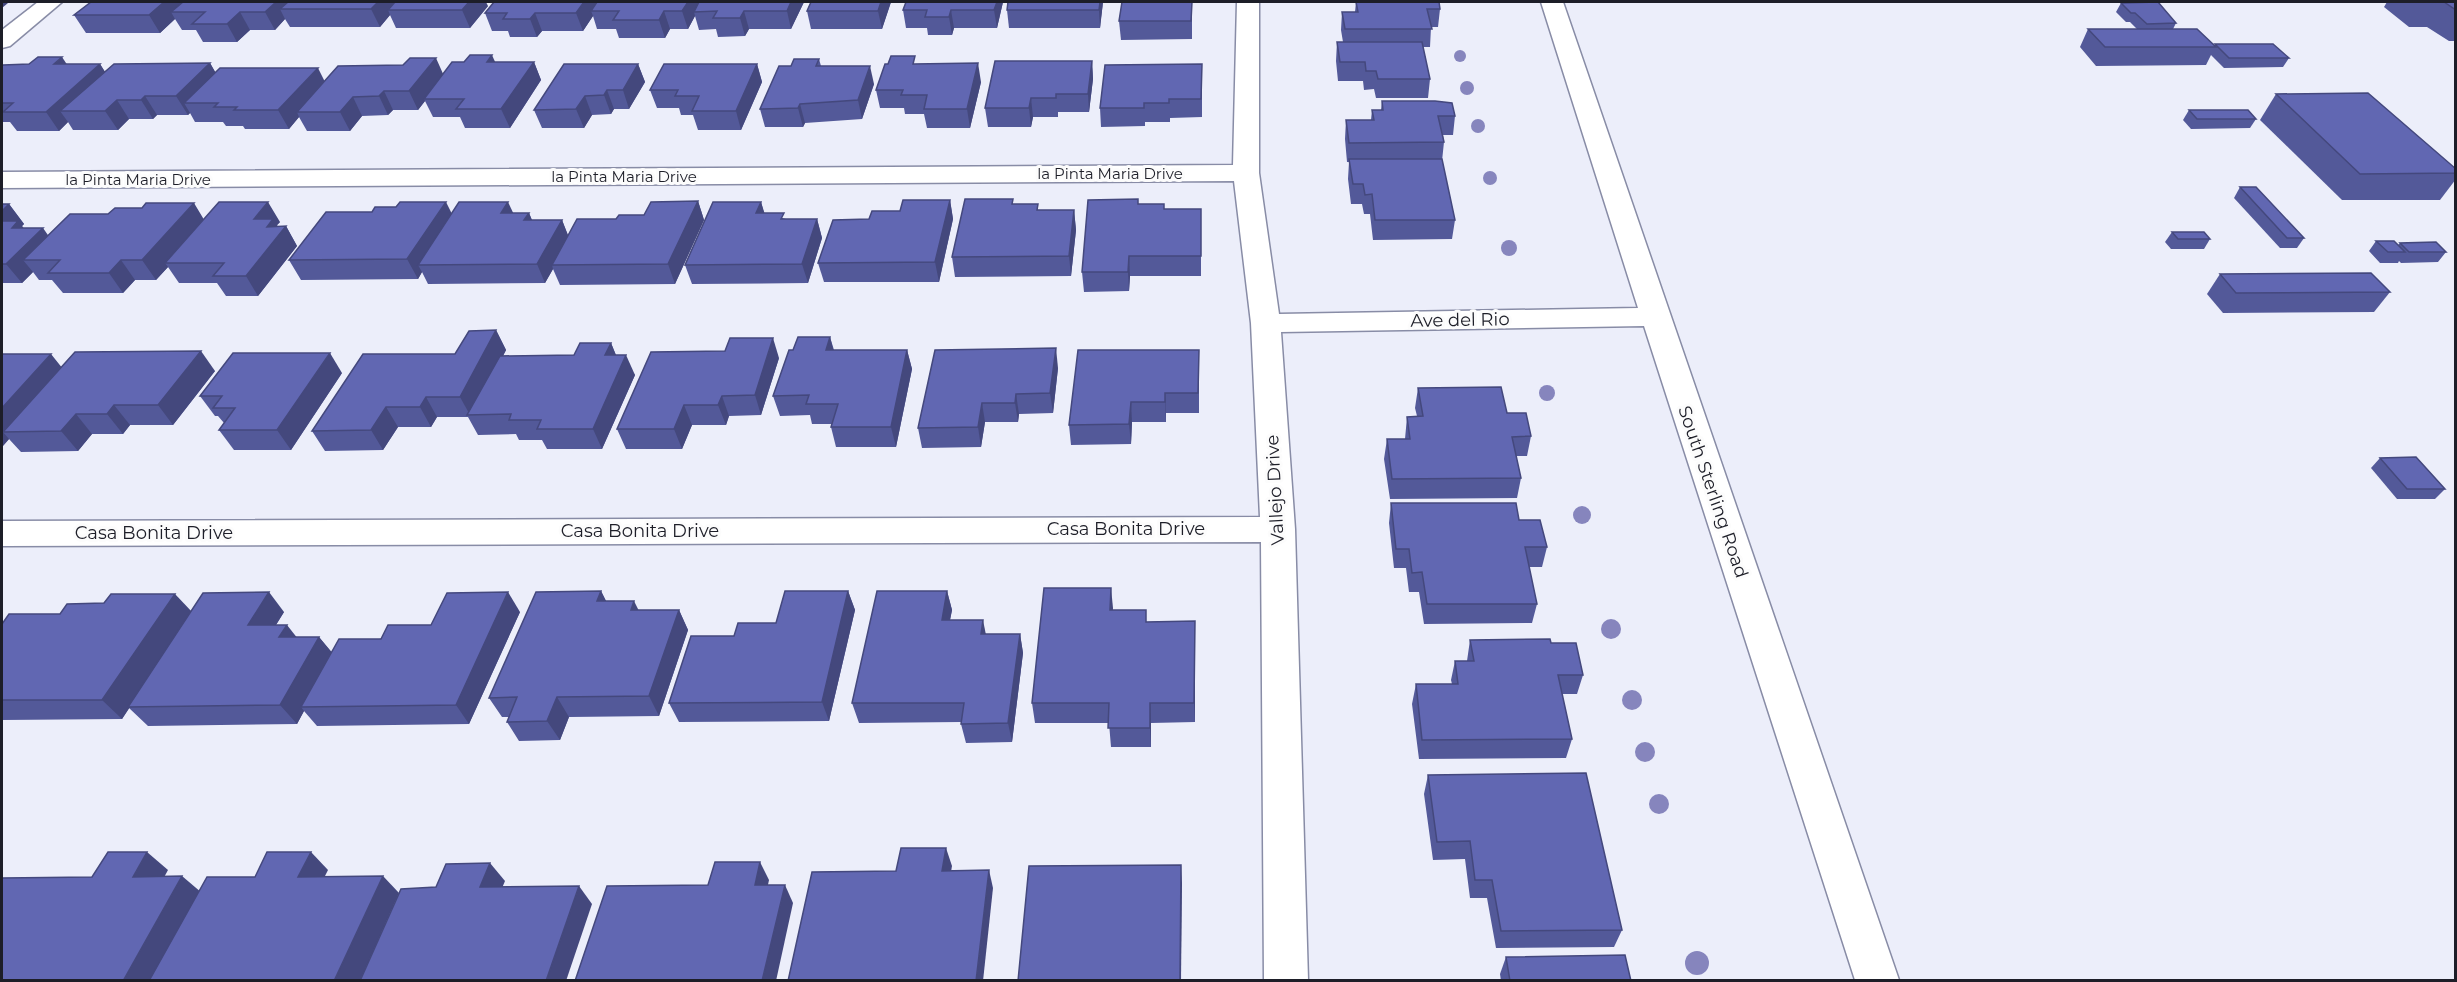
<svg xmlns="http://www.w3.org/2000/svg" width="2457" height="982" font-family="Montserrat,sans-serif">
	<rect width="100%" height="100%" fill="#eceefa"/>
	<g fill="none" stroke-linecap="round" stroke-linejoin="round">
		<g stroke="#888ca6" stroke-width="3">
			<g id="minor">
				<polygon points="38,2 62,2 10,46 2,48 2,30"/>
				<polygon points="1237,2 1259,2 1259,173 1279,314 1638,308 1541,2 1563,2 1899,980 1855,980 1644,326 1281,332 1295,529 1308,980 1264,980 1261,542 2,546 2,521 1260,517 1251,323 1234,181 2,188 2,172 1233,165"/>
			</g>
		</g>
		<use href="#minor" fill="#fff" fill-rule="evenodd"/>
	</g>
	<g fill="#8685bd">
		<circle cx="1460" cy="56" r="6"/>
		<circle cx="1467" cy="88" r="7"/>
		<circle cx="1478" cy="126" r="7"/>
		<circle cx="1490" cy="178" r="7"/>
		<circle cx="1509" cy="248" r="8"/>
		<circle cx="1547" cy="393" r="8"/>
		<circle cx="1582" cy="515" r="9"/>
		<circle cx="1611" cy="629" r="10"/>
		<circle cx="1632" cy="700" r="10"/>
		<circle cx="1645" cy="752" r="10"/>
		<circle cx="1659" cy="804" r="10"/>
		<circle cx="1697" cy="963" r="12"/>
	</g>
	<g fill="#535999">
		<polygon points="91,2 488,6 470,28 396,28 390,15 380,27 290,27 285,19 275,30 250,30 237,42 203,42 196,30 182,30 175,19 160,33 86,33 74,15"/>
		<polygon points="494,2 804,2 791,29 749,29 745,36 718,37 716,29 699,30 695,16 688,29 670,29 665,38 619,38 616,29 597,29 593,16 583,31 542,31 537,37 510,37 508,31 492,31 485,13"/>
		<polygon points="811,2 891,2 882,29 811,29 807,11"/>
		<polygon points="1003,2 997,28 954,28 952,35 928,35 927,28 906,28 903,10"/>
		<polygon points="1008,2 1103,2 1100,28 1009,28 1007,10"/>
		<polygon points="1122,2 1192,2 1192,39 1121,40 1119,21"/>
		<polygon points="1356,2 1440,9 1438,27 1431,27 1430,47 1423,47 1430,79 1428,98 1376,98 1374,89 1364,90 1363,81 1338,81 1336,61 1337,42 1343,42 1341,30 1342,12 1355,12"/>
		<polygon points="2387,2 2456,2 2456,41 2449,41 2427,27 2409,27 2384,7"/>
		<polygon points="2121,3 2176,23 2173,29 2215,45 2215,44 2289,58 2283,67 2224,68 2211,55 2206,65 2096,66 2080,47 2088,29 2137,29 2130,22 2126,22 2116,12"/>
		<polygon points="819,59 821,66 874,84 862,119 805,123 803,127 765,127 760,109"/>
		<polygon points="1092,61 1093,79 1089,112 1058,112 1058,117 1033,117 1031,127 988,127 985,108"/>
		<polygon points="496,62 534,62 541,80 510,128 465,128 460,117 433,117 425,101 418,110 393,110 388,115 362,116 350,131 307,131 299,117 289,129 245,129 243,126 226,126 223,122 195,122 190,113 188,115 157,115 153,119 129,119 118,130 73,130 68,122 59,131 17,131 10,122 2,122 2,66 100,64 105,72 210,63 215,72 324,81 443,74"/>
		<polygon points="638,64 645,82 629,109 614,109 611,114 592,115 584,128 542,128 534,110"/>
		<polygon points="757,64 762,82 741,130 698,130 693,115 681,115 679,108 657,108 650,90"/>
		<polygon points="916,64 981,82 970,128 927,128 924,114 905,114 904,108 880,108 876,90"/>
		<polygon points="1202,83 1202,117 1170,118 1170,122 1145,122 1145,126 1101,127 1100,108"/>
		<polygon points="2276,94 2456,169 2456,179 2440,200 2342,200 2260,120"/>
		<polygon points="1382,101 1455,116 1453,135 1443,135 1444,142 1442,161 1455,220 1452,239 1373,240 1370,214 1364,214 1362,204 1351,204 1348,179 1349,162 1347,162 1345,139 1346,120 1371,120 1372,110 1381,110"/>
		<polygon points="2189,110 2256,119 2250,128 2191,129 2183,120"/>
		<polygon points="2240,187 2304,238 2297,248 2280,248 2234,198"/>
		<polygon points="1138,199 1138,204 1164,204 1164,209 1201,209 1201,276 1130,276 1129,291 1084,292 1082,272"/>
		<polygon points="950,200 953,219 939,282 824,282 818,263 869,219"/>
		<polygon points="698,201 704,220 675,284 560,285 553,269 545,283 428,284 422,272 418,279 301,280 289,260 452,214 529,213 532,220 562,220 568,236 616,219 644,215"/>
		<polygon points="761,202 764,213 786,219 817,219 822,238 808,283 692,284 685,265"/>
		<polygon points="2,204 9,204 24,224 22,226 23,228 48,236 204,219 280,222 277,225 277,226 286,226 297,246 258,296 226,296 217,283 179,283 168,267 156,280 135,280 123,293 63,293 52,280 39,280 33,272 22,283 2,283"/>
		<polygon points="1013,204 1038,204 1038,210 1074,210 1076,230 1071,276 955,277 952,257"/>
		<polygon points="2172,232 2210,239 2204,249 2171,249 2165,242"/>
		<polygon points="2376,241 2398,245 2400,243 2446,252 2438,262 2401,263 2399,261 2398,263 2380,263 2369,251"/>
		<polygon points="2220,274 2390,292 2374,312 2223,313 2207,294"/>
		<polygon points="496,330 506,350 503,356 574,355 611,343 616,355 635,375 602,449 547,449 542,440 519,440 516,434 478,435 468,417 437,417 431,427 398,427 383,450 325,451 312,431 455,354"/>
		<polygon points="830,337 834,350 907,350 912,369 896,447 836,447 831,427 832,424 812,424 810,415 780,416 773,396 793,350"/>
		<polygon points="2,354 61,367 215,371 173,425 130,425 123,434 92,434 78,451 21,452 9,439 2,447"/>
		<polygon points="779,358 761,415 729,416 726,425 692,425 682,449 626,449 617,429"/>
		<polygon points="1058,368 1053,413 1019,414 1018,422 985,422 981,447 922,448 918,428"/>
		<polygon points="1199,369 1199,413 1166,413 1166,422 1132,422 1131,444 1071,445 1069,425"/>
		<polygon points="342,373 291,450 234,450 219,430 224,423 218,416 215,416 200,396"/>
		<polygon points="1418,388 1507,413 1531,436 1527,456 1516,456 1521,478 1517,498 1390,499 1384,459 1387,439 1405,439 1407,417 1417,416 1415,408"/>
		<polygon points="2380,458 2445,489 2435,499 2397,499 2371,468"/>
		<polygon points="1391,503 1519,520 1547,547 1542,567 1529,567 1537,604 1532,623 1424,624 1419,592 1409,592 1406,568 1394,568 1389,523"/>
		<polygon points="601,591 606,601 638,610 679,610 688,630 659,716 569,717 560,740 519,741 507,722 509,717 502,717 489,698"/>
		<polygon points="848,591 855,610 829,721 679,722 669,703 734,636 776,623"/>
		<polygon points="947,591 952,610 950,620 986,634 1020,634 1023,653 1012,742 966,743 961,724 961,722 859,723 852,703"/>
		<polygon points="1113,610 1146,610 1146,622 1195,621 1195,722 1151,723 1151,747 1111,747 1109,723 1035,723 1032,703"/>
		<polygon points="191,612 284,612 276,625 296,637 319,637 331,652 431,625 520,612 469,724 317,726 304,711 297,724 148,726 129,708 122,719 2,720 2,624 60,614"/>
		<polygon points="1470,640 1551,643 1583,675 1577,694 1562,694 1572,739 1566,758 1419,759 1412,704 1416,684 1452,684 1451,680 1455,661 1467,661"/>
		<polygon points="1428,775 1622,930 1614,947 1496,948 1487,898 1470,898 1465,859 1433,860 1424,794"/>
		<polygon points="1506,957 1631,981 1501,981 1500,974"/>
	</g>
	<g fill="#44487d">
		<polygon points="2,2 7,2 8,3 2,8"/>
		<polygon points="164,2 195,2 171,12 175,19 160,33 149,15"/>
		<polygon points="276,2 301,2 280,9 285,19 275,30 265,12"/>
		<polygon points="378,2 403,2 388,10 390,15 380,27 371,9"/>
		<polygon points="469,2 486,2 488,6 470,28 462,10"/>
		<polygon points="584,2 603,2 591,11 593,16 583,31 576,13"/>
		<polygon points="688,2 703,2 694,12 695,16 688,29 682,11"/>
		<polygon points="791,2 804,2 791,29 787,11"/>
		<polygon points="881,2 891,2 882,29 878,11"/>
		<polygon points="997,2 1003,2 997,28 994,10"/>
		<polygon points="1100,2 1103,2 1100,28 1099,10"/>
		<polygon points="951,10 954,28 952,35 949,17"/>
		<polygon points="664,11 670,29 665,38 659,20"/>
		<polygon points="744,11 749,29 745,36 740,18"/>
		<polygon points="240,12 250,30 237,42 227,24"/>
		<polygon points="535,13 542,31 537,37 530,19"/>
		<polygon points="492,55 500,73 487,62"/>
		<polygon points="62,57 74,75 54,64"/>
		<polygon points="436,58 444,76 424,99 425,101 418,110 409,91"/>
		<polygon points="1092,61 1093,79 1089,112 1088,94"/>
		<polygon points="534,62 541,80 510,128 501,109"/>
		<polygon points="210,63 221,82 184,103 190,113 188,115 176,96"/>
		<polygon points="978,63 981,82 970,128 967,109"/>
		<polygon points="100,64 112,83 60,111 68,122 59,131 46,112"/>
		<polygon points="638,64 645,82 629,109 623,90"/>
		<polygon points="757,64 762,82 741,130 736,111"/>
		<polygon points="870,66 874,84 862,119 858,100"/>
		<polygon points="318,68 327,86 297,112 299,117 289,129 278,110"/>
		<polygon points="607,90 614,109 611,114 604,95"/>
		<polygon points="384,91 393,110 388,115 379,96"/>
		<polygon points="145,96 157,115 153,119 141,100"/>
		<polygon points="585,96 592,115 584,128 576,109"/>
		<polygon points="353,97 362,116 350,131 340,112"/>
		<polygon points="1031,98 1033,117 1031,127 1029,108"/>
		<polygon points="117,100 129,119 118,130 105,111"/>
		<polygon points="800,104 805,123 803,127 798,108"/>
		<polygon points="950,200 953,219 939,282 935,262"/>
		<polygon points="698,201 704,220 675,284 668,264"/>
		<polygon points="268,202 280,222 277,225 281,232 286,226 297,246 258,296 246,276 254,219"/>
		<polygon points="446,202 456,222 418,265 422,272 418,279 407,259"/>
		<polygon points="508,202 517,221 501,213"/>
		<polygon points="761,202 767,221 756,213"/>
		<polygon points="194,203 206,223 165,263 168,267 156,280 142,260"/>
		<polygon points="9,204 24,224 22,226 32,239 43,228 57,248 23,260 33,272 22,283 6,264 2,236 2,211"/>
		<polygon points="1074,210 1076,230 1071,276 1069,256"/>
		<polygon points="529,213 537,233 524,220"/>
		<polygon points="817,219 822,238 808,283 802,264"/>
		<polygon points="562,220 570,240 552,265 553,269 545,283 537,264"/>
		<polygon points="1129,256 1130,276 1129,291 1128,272"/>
		<polygon points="121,260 135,280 123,293 109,273"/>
		<polygon points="496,330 506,350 472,415 470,415 460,397"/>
		<polygon points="830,337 835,357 826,350"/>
		<polygon points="773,338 779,358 761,415 755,395"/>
		<polygon points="611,343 619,363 605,355"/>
		<polygon points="1056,348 1058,368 1053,413 1050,393"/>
		<polygon points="907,350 912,369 896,447 891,427"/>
		<polygon points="201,351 215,371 173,425 158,405"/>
		<polygon points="330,353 342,373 291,450 277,430"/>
		<polygon points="51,354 67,374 3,432 9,439 2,447 2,408"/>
		<polygon points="626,355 635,375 602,449 593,429"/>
		<polygon points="1165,393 1166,413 1166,422 1165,402"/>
		<polygon points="1016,394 1019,414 1018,422 1015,403"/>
		<polygon points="722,396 729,416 726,425 718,405"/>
		<polygon points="426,397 437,417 431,427 420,407"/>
		<polygon points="1131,402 1132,422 1131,444 1129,424"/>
		<polygon points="982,403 985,422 981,447 978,427"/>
		<polygon points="114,405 130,425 123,434 107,414"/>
		<polygon points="684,405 692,425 682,449 674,429"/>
		<polygon points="386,407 398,427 383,450 371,430"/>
		<polygon points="76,414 92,434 78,451 61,431"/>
		<polygon points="1111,588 1113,608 1112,630 1110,610"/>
		<polygon points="601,591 611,611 597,601"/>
		<polygon points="848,591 855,610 829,721 822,702"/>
		<polygon points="947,591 952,610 946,640 942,620"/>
		<polygon points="269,592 284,612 264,644 248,625"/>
		<polygon points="508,592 520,612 469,724 456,705"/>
		<polygon points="175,594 193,613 122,719 102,700"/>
		<polygon points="634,601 644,621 631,610"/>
		<polygon points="679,610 688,630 659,716 649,696"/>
		<polygon points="983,620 987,640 981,634"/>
		<polygon points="1195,621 1195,722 1194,703"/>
		<polygon points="287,625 302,644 279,637"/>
		<polygon points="1020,634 1023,653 1012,742 1008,723"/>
		<polygon points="319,637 335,656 301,707 304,711 297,724 280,705"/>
		<polygon points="557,697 569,717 560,740 547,721"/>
		<polygon points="1150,703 1151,723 1151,747 1150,728"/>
		<polygon points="946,848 952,866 948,889 942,871"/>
		<polygon points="147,852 168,870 155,894 133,877"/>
		<polygon points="311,852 328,870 316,894 298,877"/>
		<polygon points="760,862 769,880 764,903 755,885"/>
		<polygon points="490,863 505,881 495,905 480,887"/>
		<polygon points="1181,865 1182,883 1181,981 1180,981"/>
		<polygon points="989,870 993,888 983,981 976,981"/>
		<polygon points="182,876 202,893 154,981 123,981"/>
		<polygon points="383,876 399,893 360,981 334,981"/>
		<polygon points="785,885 793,903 776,981 762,981"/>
		<polygon points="579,886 592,904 566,981 546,981"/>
	</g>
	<g fill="#6167b2" stroke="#44487d" stroke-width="1.5">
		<polygon points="91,2 164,2 149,15 74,15"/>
		<polygon points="183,2 276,2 265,12 240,12 227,24 192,24 205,12 171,12"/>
		<polygon points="288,2 378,2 371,9 280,9"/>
		<polygon points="395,2 469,2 462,10 388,10"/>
		<polygon points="494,2 584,2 576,13 535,13 530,19 503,19 507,13 485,13"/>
		<polygon points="597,2 688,2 682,11 664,11 659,20 613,20 619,11 591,11"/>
		<polygon points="699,2 791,2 787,11 744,11 740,18 713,18 717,11 694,12"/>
		<polygon points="811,2 881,2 878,11 807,11"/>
		<polygon points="906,2 997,2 994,10 951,10 949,17 925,17 927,10 903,10"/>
		<polygon points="1008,2 1100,2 1099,10 1007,10"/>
		<polygon points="1122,2 1192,2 1191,21 1119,21"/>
		<polygon points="1356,2 1439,2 1440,9 1427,9 1432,29 1345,29 1342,12 1358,12"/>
		<polygon points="2158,2 2176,23 2147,24 2135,13 2131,13 2121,3"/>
		<polygon points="2424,2 2456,2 2456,10 2444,2"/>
		<polygon points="2088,29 2197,29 2216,47 2105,47"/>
		<polygon points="1337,42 1422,42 1430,79 1378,79 1376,71 1366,71 1365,62 1340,62"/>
		<polygon points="2215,44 2273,44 2289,58 2229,58"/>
		<polygon points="470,55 492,55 487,62 534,62 501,109 456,109 464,99 424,99 452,62 464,62"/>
		<polygon points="891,56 915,56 913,64 978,63 967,109 924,109 927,95 901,95 903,90 876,90 885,64 888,64"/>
		<polygon points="38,57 62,57 54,64 100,64 46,112 3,112 13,103 2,103 2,66 3,65 29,64"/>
		<polygon points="410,58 436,58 409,91 384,91 379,96 353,97 340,112 297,112 338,66 403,65"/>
		<polygon points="794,59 819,59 816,66 870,66 858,100 800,104 798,108 760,109 779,66 791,66"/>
		<polygon points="995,61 1092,61 1088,94 1056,94 1056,98 1031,98 1029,108 985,108"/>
		<polygon points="210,63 176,96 145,96 141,100 117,100 105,111 60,111 114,64"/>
		<polygon points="564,64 638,64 623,90 607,90 604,95 585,96 576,109 534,110"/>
		<polygon points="664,64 757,64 736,111 692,111 699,96 675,96 678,90 650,90"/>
		<polygon points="1202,64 1201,99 1169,99 1169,103 1144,103 1144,108 1100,108 1105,65"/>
		<polygon points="220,68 318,68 278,110 234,110 237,107 214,107 218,103 184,103"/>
		<polygon points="2368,93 2456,169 2456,173 2360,174 2276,94"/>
		<polygon points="1382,101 1435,101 1452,103 1455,116 1438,116 1444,142 1349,143 1346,120 1374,120 1372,110 1383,110"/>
		<polygon points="2189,110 2248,110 2256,119 2197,119"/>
		<polygon points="1349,159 1442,159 1455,220 1375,220 1372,194 1365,195 1363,184 1353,184"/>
		<polygon points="2240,187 2256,187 2304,238 2287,238"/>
		<polygon points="965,199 1013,199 1012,204 1038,204 1037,210 1074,210 1069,256 952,257"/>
		<polygon points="1138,199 1138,204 1164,204 1164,209 1201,209 1201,256 1129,256 1128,272 1082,272 1088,200"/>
		<polygon points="903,200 950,200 935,262 818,263 833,220 869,219 872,211 900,211"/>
		<polygon points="698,201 668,264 552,265 577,219 616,219 619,215 644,215 651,202"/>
		<polygon points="219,202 268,202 254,219 273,219 267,227 286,226 246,276 213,276 224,263 165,263"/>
		<polygon points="400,202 446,202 407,259 289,260 326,212 372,212 375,207 396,207"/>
		<polygon points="459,202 508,202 501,213 529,213 524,220 562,220 537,264 418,265"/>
		<polygon points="713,202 761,202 756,213 784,213 781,219 817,219 802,264 685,265"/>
		<polygon points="146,203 194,203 142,260 121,260 109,273 48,273 60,260 23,260 70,214 108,214 115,208 142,208"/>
		<polygon points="2,204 9,204 2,211"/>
		<polygon points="2,221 18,221 12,228 43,228 6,264 2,264"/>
		<polygon points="2172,232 2204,232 2210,239 2178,239"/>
		<polygon points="2376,241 2394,241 2405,252 2388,252"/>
		<polygon points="2436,242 2446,252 2409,252 2400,243"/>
		<polygon points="2371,273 2390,292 2236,293 2220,274"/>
		<polygon points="496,330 460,397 426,397 420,407 386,407 371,430 312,431 363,354 455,354 469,331"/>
		<polygon points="798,337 830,337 826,350 907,350 891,427 831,427 838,404 806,404 809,395 773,396 789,350 793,350"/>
		<polygon points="730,338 773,338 755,395 722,396 718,405 684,405 674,429 617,429 651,352 725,351"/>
		<polygon points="580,343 611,343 605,355 626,355 593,429 537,429 541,420 509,420 511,414 467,415 500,356 574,355"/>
		<polygon points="1056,348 1050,393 1016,394 1015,403 982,403 978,427 918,428 935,350"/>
		<polygon points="1078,350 1199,350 1198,393 1165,393 1165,402 1131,402 1129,424 1069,425"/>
		<polygon points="201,351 158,405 114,405 107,414 76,414 61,431 3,432 75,352"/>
		<polygon points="233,353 330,353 277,430 219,430 235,408 213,408 222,396 200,396"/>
		<polygon points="2,354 51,354 2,408"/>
		<polygon points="1501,387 1507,413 1526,413 1531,436 1512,437 1521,478 1392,479 1387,439 1410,439 1407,417 1423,416 1418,388"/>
		<polygon points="2416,457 2445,489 2407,489 2380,458"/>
		<polygon points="1391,503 1516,503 1519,520 1540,520 1547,547 1525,547 1537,604 1427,604 1422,572 1412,573 1409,549 1396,549"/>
		<polygon points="1044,588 1111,588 1110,610 1146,610 1146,622 1195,621 1194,703 1150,703 1150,728 1108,728 1109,703 1032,703"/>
		<polygon points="601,591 597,601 634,601 631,610 679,610 649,696 557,697 547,721 507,722 517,697 489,698 536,592"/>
		<polygon points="785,591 848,591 822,702 669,703 691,636 734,636 738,623 776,623"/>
		<polygon points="877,591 947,591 942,620 983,620 981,634 1020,634 1008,723 961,724 964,703 852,703"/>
		<polygon points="269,592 248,625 287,625 279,637 319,637 280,705 128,707 203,593"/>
		<polygon points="508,592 456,705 301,707 339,639 381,639 388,625 431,625 447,593"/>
		<polygon points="111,594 175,594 102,700 2,700 2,624 9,614 60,614 67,604 104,603"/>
		<polygon points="1550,639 1551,643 1576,643 1583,675 1558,675 1572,739 1422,740 1416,684 1458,684 1455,661 1474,661 1470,640"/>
		<polygon points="1586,773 1622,930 1501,931 1492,880 1475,880 1470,841 1437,842 1428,775"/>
		<polygon points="901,848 946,848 942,871 989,870 976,981 788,981 812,872 896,871"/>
		<polygon points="108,852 147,852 133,877 182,876 123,981 2,981 2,878 92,877"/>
		<polygon points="267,852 311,852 298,877 383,876 334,981 149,981 207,877 255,877"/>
		<polygon points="715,862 760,862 755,885 785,885 762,981 575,981 607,886 708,885"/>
		<polygon points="490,863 480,887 579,886 546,981 360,981 401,889 436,887 446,864"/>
		<polygon points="1181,865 1180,981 1018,981 1029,866"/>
		<polygon points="1625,955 1631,981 1510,981 1506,957"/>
	</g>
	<g text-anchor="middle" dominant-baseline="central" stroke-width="6" stroke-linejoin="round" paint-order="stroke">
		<g font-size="15" fill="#1d1e28" stroke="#fcfcfc">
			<text x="1110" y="173">la Pinta Maria Drive</text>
			<text x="624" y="176">la Pinta Maria Drive</text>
			<text x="138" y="179">la Pinta Maria Drive</text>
		</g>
		<g font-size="18" fill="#1d1e28" stroke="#fcfcfc">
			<text transform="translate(1460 320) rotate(-1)">Ave del Rio</text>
			<text transform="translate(1275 490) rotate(-93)">Vallejo Drive</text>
			<text transform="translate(1713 492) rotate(71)">South Sterling Road</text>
			<text x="1126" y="529">Casa Bonita Drive</text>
			<text x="640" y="531">Casa Bonita Drive</text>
			<text x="154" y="533">Casa Bonita Drive</text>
		</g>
	</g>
	<rect width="2457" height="982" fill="none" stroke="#1d1e28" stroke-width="6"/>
</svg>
